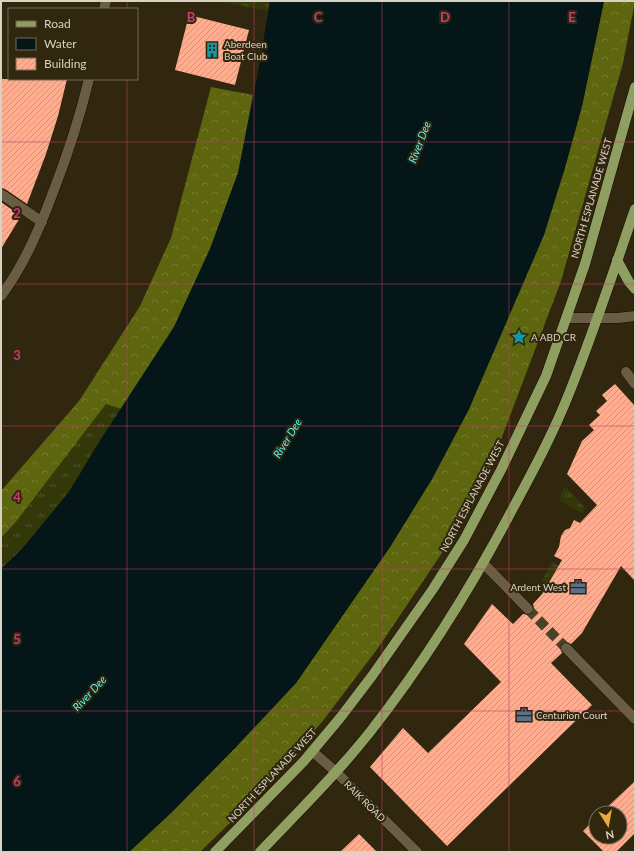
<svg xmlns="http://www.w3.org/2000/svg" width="636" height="853" font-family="Lato,sans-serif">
	<defs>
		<pattern id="grass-tufts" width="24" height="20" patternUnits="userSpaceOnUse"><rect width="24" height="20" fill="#333808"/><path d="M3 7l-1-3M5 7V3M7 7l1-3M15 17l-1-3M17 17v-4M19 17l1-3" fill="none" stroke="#50542a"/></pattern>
		<pattern id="forest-crowns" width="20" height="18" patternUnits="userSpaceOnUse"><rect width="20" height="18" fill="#5d650f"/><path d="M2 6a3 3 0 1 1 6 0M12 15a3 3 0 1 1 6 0" fill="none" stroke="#747a30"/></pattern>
		<pattern id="building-hatch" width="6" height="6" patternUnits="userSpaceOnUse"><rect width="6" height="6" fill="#fead90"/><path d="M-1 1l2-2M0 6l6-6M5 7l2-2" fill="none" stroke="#cf927a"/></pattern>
	</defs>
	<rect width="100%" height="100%" fill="#31270e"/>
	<g fill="url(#grass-tufts)">
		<polygon points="218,1 270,1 268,11"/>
		<path d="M106,404L121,409C86,465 52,525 1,569V539L15,523Z"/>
		<polygon points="565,486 585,508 582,513 559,500"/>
		<polygon points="552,562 559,566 543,594 537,590"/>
	</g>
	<g fill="url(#forest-crowns)">
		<polygon points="604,1 635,1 623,63 561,281 488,474 446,547 378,648 322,722 234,819 200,852 129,852 172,812 235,748 296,683 390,547 432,479 469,409 564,171 582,106"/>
		<polygon points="211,87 253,95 238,173 210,249 174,327 121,409 106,404 15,523 1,538 1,491 79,401 140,306 171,238"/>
	</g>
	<polygon fill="#041617" points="270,1 604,1 582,106 564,171 544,235 469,409 432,479 390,547 296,683 235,748 172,812 129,852 1,852 1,569 21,550 69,492 99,442 174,327 210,249 238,173 257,78"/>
	<g fill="url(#building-hatch)">
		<polygon points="189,15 249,30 235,85 175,70"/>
		<polygon points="1,79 67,79 58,116 46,154 27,204 5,189 1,188"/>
		<polygon points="1,202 21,216 1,249"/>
		<polygon points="615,384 635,406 635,581 621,566 582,633 571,644 567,642 562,643 560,647 562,653 551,663 592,705 447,846 370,767 403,728 428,753 501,682 464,644 492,604 513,624 523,614 529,615 533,613 534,608 533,604 543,593 562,560 554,556 559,547 561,536 565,530 570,528 574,520 580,523 597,505 567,474 582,441 594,430 589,425 600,415 596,411 607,401 602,395"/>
		<polygon points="635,781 635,833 616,852 604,852 583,831 596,818 596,837 620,837 620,813 601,813"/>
		<polygon points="359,834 377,852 340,852"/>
	</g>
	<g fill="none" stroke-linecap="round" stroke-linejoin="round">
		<polyline stroke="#4a4129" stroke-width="10" stroke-dasharray="10 5" stroke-linecap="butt" points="528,609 566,648"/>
		<g stroke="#190f00" stroke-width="11">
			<g id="minor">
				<polyline points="1,194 42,222"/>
				<polyline points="626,372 635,384"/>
				<polyline points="483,563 528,609"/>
				<polyline points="566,648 635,719"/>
				<polyline points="312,751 336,772 417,852"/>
			</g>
		</g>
		<g stroke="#190f00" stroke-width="11">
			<g id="tertiary">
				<polyline points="104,9 106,1"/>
				<path d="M1,296C25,264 41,225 55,187C69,151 80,116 89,79"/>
				<polyline points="566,318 618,318 635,316"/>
			</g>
		</g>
		<g stroke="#190f00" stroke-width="11">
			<g id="primary">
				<polyline points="617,260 629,282 635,289"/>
				<polyline points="215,852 304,761 340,718 372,676 433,589 464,540 502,468 546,376 585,264 635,87"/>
				<path d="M260,852C297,813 336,775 370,732C424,663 471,588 512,510C533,471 554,432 570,391C594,331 614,270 635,209"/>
			</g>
		</g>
		<use href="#minor" stroke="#695e44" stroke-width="10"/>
		<use href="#tertiary" stroke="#695e44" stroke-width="10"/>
		<use href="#primary" stroke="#8f9e61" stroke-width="10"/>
	</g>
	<path fill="none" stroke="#c63d70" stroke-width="1" stroke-opacity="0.55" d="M127,1V9M254,1V852M382,1V852M509,1V852M127,79V852M1,142H635M1,284H635M1,426H635M1,569H635M1,711H635"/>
	<defs>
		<g id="building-bare" transform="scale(1.2)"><path d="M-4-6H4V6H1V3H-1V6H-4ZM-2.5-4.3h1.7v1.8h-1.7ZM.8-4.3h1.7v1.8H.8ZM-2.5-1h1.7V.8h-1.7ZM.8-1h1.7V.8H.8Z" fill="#0f9aa8" stroke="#31270e" stroke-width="2.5" paint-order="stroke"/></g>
		<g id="sight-bare" transform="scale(1.2)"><path d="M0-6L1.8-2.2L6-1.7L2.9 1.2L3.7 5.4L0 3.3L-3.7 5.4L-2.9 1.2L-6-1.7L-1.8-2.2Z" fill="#0f9aa8" stroke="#31270e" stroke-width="2.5" paint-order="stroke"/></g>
		<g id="office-bare" transform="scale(1.2)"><path d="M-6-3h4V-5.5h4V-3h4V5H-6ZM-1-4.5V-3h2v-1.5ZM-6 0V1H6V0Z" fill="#5c6f8a" stroke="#31270e" stroke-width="2.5" paint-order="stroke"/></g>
	</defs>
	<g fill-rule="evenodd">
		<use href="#building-bare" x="212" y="50"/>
		<use href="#sight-bare" x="519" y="337"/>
		<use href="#office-bare" x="578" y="587"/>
		<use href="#office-bare" x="524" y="715"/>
	</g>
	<g text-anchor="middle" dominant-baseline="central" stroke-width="4" stroke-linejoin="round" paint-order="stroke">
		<g font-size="10" fill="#d8d2c3" stroke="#31270e" text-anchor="start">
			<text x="224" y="44">Aberdeen<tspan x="224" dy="12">Boat Club</tspan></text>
			<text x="531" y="337">A ABD CR</text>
			<text x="566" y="587" text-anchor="end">Ardent West</text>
			<text x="536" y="715">Centurion Court</text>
		</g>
		<g font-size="10" fill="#d8d2c3" stroke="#31270e">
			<text transform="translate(591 198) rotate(-74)">NORTH ESPLANADE WEST</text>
			<text transform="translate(472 496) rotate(-62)">NORTH ESPLANADE WEST</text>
			<text transform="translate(272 775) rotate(-47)">NORTH ESPLANADE WEST</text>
			<text transform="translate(365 801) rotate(45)">RAIK ROAD</text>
		</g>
		<g font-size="11" font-style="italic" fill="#58f2f6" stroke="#31270e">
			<text transform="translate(419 142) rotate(-69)">River Dee</text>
			<text transform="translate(287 438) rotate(-58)">River Dee</text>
			<text transform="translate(89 693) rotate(-47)">River Dee</text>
		</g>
	</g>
	<g font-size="13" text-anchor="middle" font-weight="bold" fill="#c63d70" stroke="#31270e" stroke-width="4" stroke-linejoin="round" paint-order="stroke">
		<text x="191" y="22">B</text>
		<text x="318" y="22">C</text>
		<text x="445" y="22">D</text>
		<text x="572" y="22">E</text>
		<text x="17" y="218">2</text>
		<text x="17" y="360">3</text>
		<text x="17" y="502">4</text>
		<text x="17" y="644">5</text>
		<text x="17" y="786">6</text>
	</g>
	<rect width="636" height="853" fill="none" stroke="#d8d2c3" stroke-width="4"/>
	<rect x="8" y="8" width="130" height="72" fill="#31270e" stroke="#746b56"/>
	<rect x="16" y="21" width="20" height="6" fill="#8f9e61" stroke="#746b56"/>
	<text x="44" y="28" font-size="12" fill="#d8d2c3">Road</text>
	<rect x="16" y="38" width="20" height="12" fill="#041617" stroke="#746b56"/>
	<text x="44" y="48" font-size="12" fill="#d8d2c3">Water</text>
	<rect x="16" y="58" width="20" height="12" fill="url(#building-hatch)" stroke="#746b56"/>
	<text x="44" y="68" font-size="12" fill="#d8d2c3">Building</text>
	<g transform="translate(608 825) rotate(169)"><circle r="19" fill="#31270e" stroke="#746b56"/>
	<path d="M0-3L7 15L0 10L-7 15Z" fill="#eda83b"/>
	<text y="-6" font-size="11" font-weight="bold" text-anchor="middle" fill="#d8d2c3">N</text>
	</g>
</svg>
